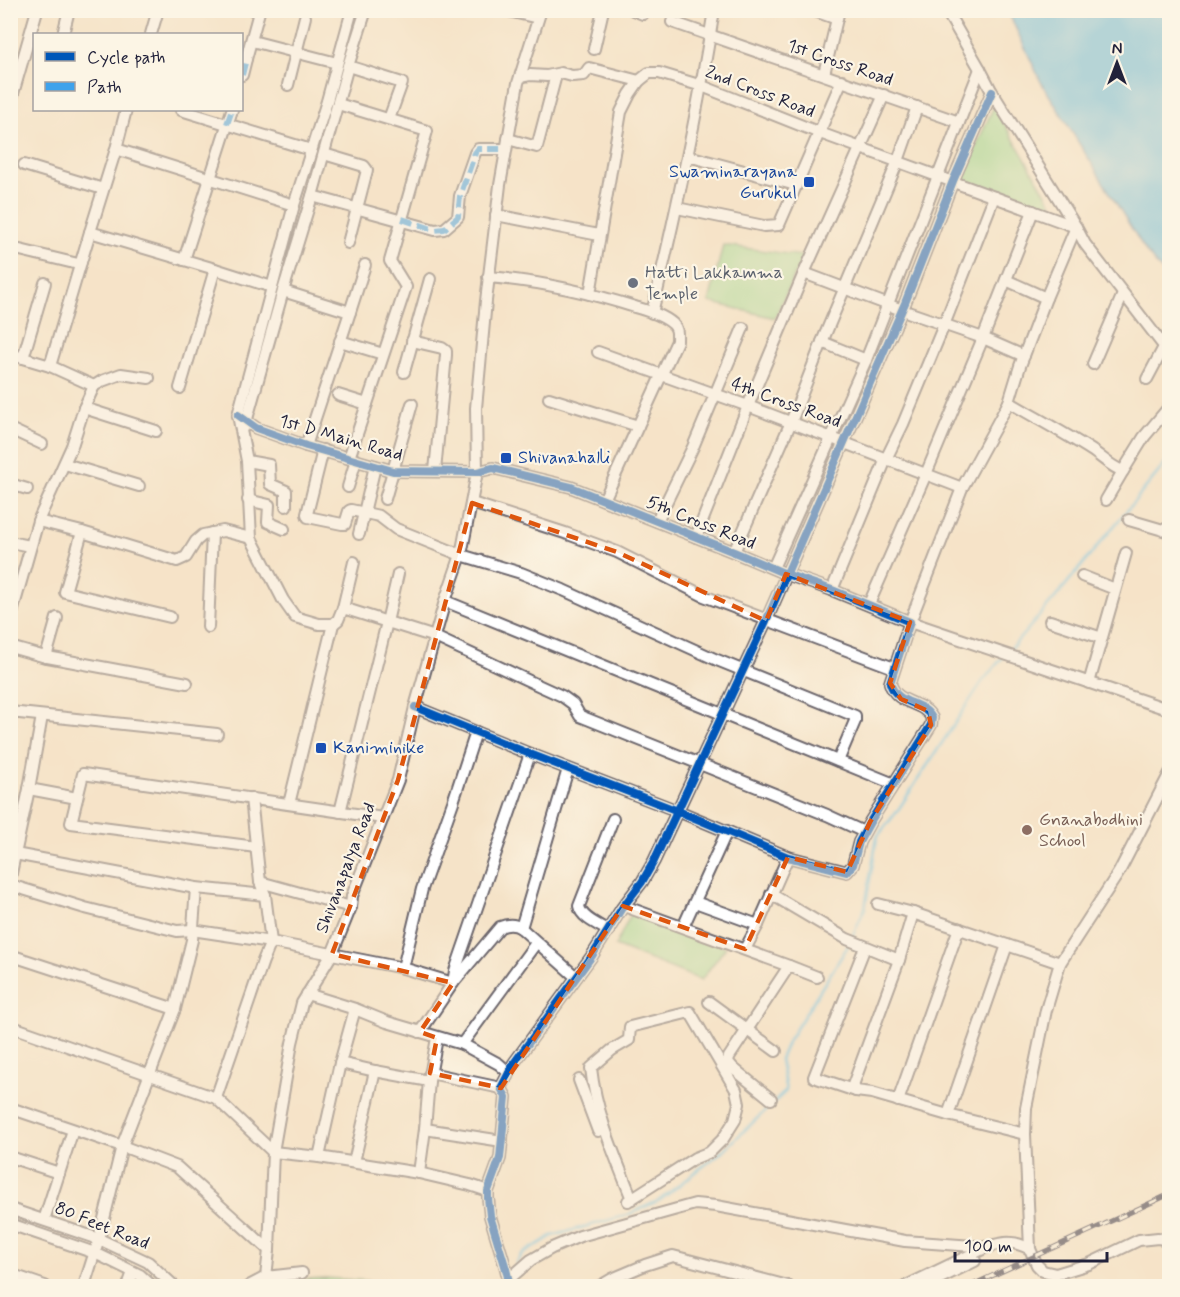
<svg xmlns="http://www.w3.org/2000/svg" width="1180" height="1297" font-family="Mynerve,sans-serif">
	<rect width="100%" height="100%" fill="#fcf5e5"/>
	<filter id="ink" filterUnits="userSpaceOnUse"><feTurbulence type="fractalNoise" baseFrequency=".0167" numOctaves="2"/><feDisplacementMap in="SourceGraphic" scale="12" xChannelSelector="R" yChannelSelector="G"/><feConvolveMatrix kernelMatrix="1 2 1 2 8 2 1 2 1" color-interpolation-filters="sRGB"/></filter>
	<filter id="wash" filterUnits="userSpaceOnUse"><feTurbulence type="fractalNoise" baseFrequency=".008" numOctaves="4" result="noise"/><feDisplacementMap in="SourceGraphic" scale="24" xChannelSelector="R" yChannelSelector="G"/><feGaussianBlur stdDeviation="1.35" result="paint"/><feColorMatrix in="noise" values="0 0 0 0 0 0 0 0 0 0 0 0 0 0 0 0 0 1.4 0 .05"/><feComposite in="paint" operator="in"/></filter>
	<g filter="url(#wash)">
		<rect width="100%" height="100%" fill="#f5e3c8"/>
		<g fill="#97d88f" stroke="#5c7d65" stroke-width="1.5">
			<polygon points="994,106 1058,214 961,180"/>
			<polygon points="723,245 803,256 775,318 709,302"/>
			<polygon points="631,914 726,947 701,980 615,946"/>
			<polygon points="325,1278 456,1286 275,1286 276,1281"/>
		</g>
		<polygon fill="#68c1e6" stroke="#457290" stroke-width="1.5" points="1006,11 1169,11 1169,280 1147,253 1041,82 1010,16"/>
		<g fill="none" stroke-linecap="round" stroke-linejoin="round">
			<g stroke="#68c1e6" stroke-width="3">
				<polyline points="1008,652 1055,598 1170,458"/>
				<polyline points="516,1263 521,1255 552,1236 627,1215 660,1200 725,1149 786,1091 780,1059 787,1043 848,946 865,908 877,837 898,810 982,682 1003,657"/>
			</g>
		</g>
	</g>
	<g filter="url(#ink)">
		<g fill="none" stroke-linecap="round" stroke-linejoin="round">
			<g stroke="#6c666c" stroke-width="14">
				<g id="minor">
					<polyline points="352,10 327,101 294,205 238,415 247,461 251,538 283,600 295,617 319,624 333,624 338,620 343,608 435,637 540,686 562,696 573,704 580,716 827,815 864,832"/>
					<polyline points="504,10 538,18"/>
					<polyline points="633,10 643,14"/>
					<polyline points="812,10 837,19"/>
					<polyline points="946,10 980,69 992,92 1076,227 1046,298 1020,366 1009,402 962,488 910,622 1170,710"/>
					<polyline points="672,22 959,122"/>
					<polyline points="63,34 69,10"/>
					<polyline points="151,34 158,10"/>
					<polyline points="252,41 337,63"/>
					<polyline points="594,49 603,10"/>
					<polyline points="242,58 246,59 259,12 253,10"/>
					<polyline points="348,66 402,83 389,119"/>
					<polyline points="824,74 839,10"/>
					<polyline points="242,75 246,59"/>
					<polyline points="520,77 530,75 547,76 561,73 572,76 584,75 589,68 639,81"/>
					<polyline points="288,85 305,17"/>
					<polyline points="10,104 37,10"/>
					<polyline points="338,104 427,131 390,261 406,287 349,458"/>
					<polyline points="126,110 116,149 90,232 215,269"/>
					<polyline points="181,110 311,150"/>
					<polyline points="508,139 537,147 556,75"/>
					<polyline points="116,149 294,205"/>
					<polyline points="324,154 364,166 367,170 348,243"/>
					<polyline points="688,156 796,185"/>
					<polyline points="24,165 103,189"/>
					<polyline points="312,196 435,230 444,229 458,217 460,196 475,153 478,149 506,149"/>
					<polyline points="677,208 764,226 779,225 842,80"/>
					<polyline points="496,215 599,235"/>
					<polyline points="20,250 78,264 81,262 90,232"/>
					<polyline points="10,253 11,251"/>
					<polyline points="184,260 232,110"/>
					<polyline points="804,273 902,310 983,338 1024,356"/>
					<path d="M488,277C538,281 588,292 635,307C648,311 663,315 673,324C678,329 677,334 677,341L604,500"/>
					<polyline points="1006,280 1046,298"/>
					<polyline points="283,291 350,312 306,446"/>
					<polyline points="590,294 621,112 630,94 639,81 649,73 659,73 702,86 820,133 1076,227 1085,244 1170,354"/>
					<polyline points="350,312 365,265"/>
					<path d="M652,313C676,213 698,112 714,10"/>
					<polyline points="340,341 383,354"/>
					<polyline points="412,341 442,348 446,351 446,355 435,471"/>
					<polyline points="822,342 866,360"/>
					<polyline points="598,352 748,406 962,488"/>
					<polyline points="10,354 50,366 94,386"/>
					<polyline points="23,358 45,283"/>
					<polyline points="1093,364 1123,294"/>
					<polyline points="50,366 81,262"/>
					<polyline points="404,372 430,279"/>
					<polyline points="1147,379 1164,347"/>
					<polyline points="180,388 215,269 272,287"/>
					<polyline points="338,395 367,404"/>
					<polyline points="549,398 638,426"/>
					<path d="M1009,402C1036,418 1064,433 1091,450C1102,457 1111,467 1123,471L1144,437L1170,406"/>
					<polyline points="84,408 156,431"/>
					<path d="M238,415L256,428L306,446L393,471L477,472L493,468L571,487L734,552L786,574L832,590L910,622L890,683C897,706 923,700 932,718L931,725L870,822L859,842L853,865L847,872L788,857L678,811L530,754L415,707"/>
					<polyline points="245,426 283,291 312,196 348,66 366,10"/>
					<polyline points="10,429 42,444"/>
					<polyline points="323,450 307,514 308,517 342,524 345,524 349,511 351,510 379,516 396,529 461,555 521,573 563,590 717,660 855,716 855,721 838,761"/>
					<polyline points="247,461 269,465 270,484 286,491 286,506"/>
					<polyline points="65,464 139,486"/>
					<polyline points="10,484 27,489"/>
					<polyline points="348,487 356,460"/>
					<polyline points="385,499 412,404"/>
					<polyline points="248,500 269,505 268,522 284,529"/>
					<polyline points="1106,500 1123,471"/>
					<polyline points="472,503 565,533 617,552 704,596 894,668"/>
					<polyline points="1129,520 1170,532"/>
					<polyline points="38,521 82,532 177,561 186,557 196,541 203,535 223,531 251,538"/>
					<polyline points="657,521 693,447 743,328"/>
					<polyline points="82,532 65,592 170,617"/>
					<polyline points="359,534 375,466"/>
					<polyline points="696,537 748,406 804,273 884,95"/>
					<polyline points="10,542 30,546"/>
					<polyline points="734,552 791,422 822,342 898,161 917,107"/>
					<polyline points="773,568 866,360 980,69"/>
					<polyline points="1082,576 1115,589"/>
					<polyline points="832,590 886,459 903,424 944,325 994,197"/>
					<polyline points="445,601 894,784"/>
					<polyline points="869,604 926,474 983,338 1033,211"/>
					<polyline points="343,608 354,562"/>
					<polyline points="10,620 38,521 72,446 84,408 94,386 102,381 121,374 149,378"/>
					<polyline points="1050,621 1102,638"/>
					<polyline points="208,627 212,533"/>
					<polyline points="10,647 42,656 187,683"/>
					<polyline points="46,657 57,618"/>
					<polyline points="1089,683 1126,553"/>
					<polyline points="10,712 217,734"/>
					<polyline points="568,769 521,928 576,977"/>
					<polyline points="1170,773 1119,872 1060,963 1046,1010 1026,1108 1025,1134 1030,1249 1037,1265 1043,1271 1056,1274 1089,1264 1139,1240 1158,1238 1170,1241"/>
					<polyline points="29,789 77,798"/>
					<polyline points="289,804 333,624"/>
					<polyline points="340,812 387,622 398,574"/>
					<polyline points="256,847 71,823 83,774 383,818"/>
					<polyline points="15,854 196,888 265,895"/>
					<polyline points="10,878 29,789 42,716"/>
					<polyline points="260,882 351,907"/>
					<polyline points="10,885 85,908 177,931 192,930 271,942 403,968 453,983 420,1032"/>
					<polyline points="771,894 847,939 899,960"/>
					<polyline points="695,902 758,925 788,857"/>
					<polyline points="878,904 913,913"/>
					<polyline points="624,906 789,966 729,1057 728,1062 734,1069 771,1099"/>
					<polyline points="683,927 727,831"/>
					<path d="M609,931C599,925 581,918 579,906L613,819"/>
					<polyline points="745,949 758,925"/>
					<polyline points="10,955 175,1009"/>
					<polyline points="789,966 817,977"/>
					<polyline points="403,968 422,889 453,802 476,732"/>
					<polyline points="453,983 455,971 530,754"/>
					<path d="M453,983L500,927C507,924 515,924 521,928"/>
					<polyline points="307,994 355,1009 387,1022 462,1044 499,1064 509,1073"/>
					<polyline points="709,1002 776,1051"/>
					<polyline points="10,1026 216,1098 273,1152 319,1157 419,1173 470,1185 488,1191"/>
					<polyline points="462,1044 536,943"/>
					<polyline points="340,1063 375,1071 429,1081"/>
					<polyline points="430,1073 501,1088"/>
					<polyline points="579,1080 598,1131"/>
					<polyline points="856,1091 814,1077 865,947"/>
					<polyline points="216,1098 263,961 271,942 265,895 260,882 251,798"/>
					<polyline points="898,1101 959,928"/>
					<polyline points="10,1108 122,1146 177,1167 269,1250"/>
					<polyline points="948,1115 1007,945"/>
					<polyline points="425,1129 502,1141"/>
					<polyline points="1025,1134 948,1115 872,1093 856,1091 853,1085 899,960 913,913 1060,963"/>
					<polyline points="10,1157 59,1173"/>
					<polyline points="319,1157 340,1063 355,1009"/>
					<polyline points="354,1162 375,1071"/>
					<polyline points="419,1173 425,1129 429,1081 437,1038"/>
					<path d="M628,1201L631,1199L695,1158L710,1152L723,1139L735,1120L739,1104L736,1090L690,1012L630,1027L629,1040L612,1050L591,1068C596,1114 615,1156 632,1199"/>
					<polyline points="10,1209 99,1239 148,1262 174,1286"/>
					<polyline points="44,1220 73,1130"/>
					<polyline points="10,1224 95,1253 140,1275 152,1286"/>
					<polyline points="10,1274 45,1286"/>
					<polyline points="266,1277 269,1250 273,1152 292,1043 302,1003 332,954 351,907 352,896 398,780 415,707 445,601 461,555 477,472 476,408 486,301 500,185 518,83 541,10"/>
					<polyline points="508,1280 531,1260 552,1248 580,1236 695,1204 716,1206 905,1241 987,1247"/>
					<polyline points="84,1286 99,1239 122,1146 175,1009 192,940 196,888"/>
					<polyline points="128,1286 133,1272"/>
					<polyline points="249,1286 266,1277 302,1273"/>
					<polyline points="510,1286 506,1269 490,1216 488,1198 488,1191 500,1158 506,1097 501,1088 514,1063 592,956 622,908 642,882 654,861 766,621 905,303 953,181 992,92"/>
					<polyline points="600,1286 612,1279 645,1265 673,1256 788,1286"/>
					<path d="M906,1286L987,1247C1004,1242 1013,1240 1030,1249"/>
					<polyline points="924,1286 975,1261"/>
				</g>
			</g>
			<use href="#minor" stroke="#fff" stroke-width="10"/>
			<g stroke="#22223b" stroke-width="5">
				<polyline id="rail" points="970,1286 1170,1194"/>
			</g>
			<use href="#rail" stroke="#fcf5e5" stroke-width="3" stroke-dasharray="9" stroke-linecap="butt"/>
			<g stroke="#3ea2ec" stroke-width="6" stroke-dasharray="12 6" stroke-linecap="butt">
				<polyline points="242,75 246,59"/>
				<polyline points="227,124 232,110"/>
				<polyline points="402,219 435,230 444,229 458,217 460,196 475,153 478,149 506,149"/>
			</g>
			<g stroke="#fcf5e5" stroke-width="11">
				<g id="cycleway">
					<path d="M238,415L256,428L306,446L393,471L477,472L493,468L571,487L734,552L786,574L832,590L910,622L890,683C897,706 923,700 932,718L931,725L870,822L859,842L853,865L847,872L788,857L678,811L530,754L415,707"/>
					<polyline points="510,1286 506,1269 490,1216 488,1198 488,1191 500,1158 506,1097 501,1088 514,1063 592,956 622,908 642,882 654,861 766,621 905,303 953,181 992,92"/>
				</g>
			</g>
			<use href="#cycleway" stroke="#0057b8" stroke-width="8"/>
		</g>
	</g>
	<path d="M0 0H1180V1297H0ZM472,503L617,552L766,621L786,574L910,622L890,683L901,699L928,711L931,725L870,822L847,872L788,857L745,949L623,906L501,1088L430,1073L437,1038L420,1032L453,983L332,954L398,780Z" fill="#f5e3c8" fill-opacity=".55" fill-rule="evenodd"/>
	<path fill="none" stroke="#de560e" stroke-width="4.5" stroke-dasharray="12 8" stroke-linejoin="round" d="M472,503L617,552L766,621L786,574L910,622L890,683L901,699L928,711L931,725L870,822L847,872L788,857L745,949L623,906L501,1088L430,1073L437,1038L420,1032L453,983L332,954L398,780Z"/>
	<g fill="#1a4fb4" stroke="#fcf5e5" stroke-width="2">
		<rect x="803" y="176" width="12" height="12" rx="3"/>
		<rect x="500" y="452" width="12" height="12" rx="3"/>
		<rect x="315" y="742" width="12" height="12" rx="3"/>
	</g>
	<circle fill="#6b7280" stroke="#fcf5e5" stroke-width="2" cx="633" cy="283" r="6"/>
	<circle fill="#8d6e63" stroke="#fcf5e5" stroke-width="2" cx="1027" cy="830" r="6"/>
	<g text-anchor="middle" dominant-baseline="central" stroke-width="4.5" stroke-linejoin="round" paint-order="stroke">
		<g font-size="18" fill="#22223b" stroke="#fcf5e5">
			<text transform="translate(840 63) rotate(19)">1st Cross Road</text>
			<text transform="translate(760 92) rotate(21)">2nd Cross Road</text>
			<text transform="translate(786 403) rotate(20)">4th Cross Road</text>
			<text transform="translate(341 438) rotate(16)">1st D Main Road</text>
			<text transform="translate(701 523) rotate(22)">5th Cross Road</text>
			<text transform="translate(346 868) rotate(-69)">Shivanapalya Road</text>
			<text transform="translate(102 1226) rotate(22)">80 Feet Road</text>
		</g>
		<g font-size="18" fill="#164399" stroke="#fcf5e5" text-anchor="start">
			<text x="797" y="172" text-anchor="end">Swaminarayana<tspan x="797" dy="21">Gurukul</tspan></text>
			<text x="518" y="458">Shivanahalli</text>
			<text x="333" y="748">Kaniminike</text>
		</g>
		<g font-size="18" fill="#5b616d" stroke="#fcf5e5" text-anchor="start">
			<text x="645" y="273">Hatti Lakkamma<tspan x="645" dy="21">Temple</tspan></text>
		</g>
		<g font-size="18" fill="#785e54" stroke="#fcf5e5" text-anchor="start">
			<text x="1039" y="820">Gnanabodhini<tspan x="1039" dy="21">School</tspan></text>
		</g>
	</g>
	<rect width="1180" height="1297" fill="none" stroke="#fcf5e5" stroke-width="36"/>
	<rect x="33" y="33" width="210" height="78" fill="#fcf5e5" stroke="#a5a1a1" stroke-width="1.5"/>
	<rect x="45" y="52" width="30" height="9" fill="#0057b8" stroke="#a5a1a1" stroke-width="1.5"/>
	<text x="87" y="63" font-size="18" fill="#22223b">Cycle path</text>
	<rect x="45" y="82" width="30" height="9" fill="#3ea2ec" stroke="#a5a1a1" stroke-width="1.5"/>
	<text x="87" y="93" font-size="18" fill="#22223b">Path</text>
	<g transform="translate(1117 63)" stroke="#fcf5e5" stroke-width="4.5" paint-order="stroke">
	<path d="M0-4.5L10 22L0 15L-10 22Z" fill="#22223b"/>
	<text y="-9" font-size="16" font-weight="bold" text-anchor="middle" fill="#22223b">N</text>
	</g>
	<path d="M955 1252v9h152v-9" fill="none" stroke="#22223b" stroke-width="3"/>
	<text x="964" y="1252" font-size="18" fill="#22223b" stroke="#fcf5e5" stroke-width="4.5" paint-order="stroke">100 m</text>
</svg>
